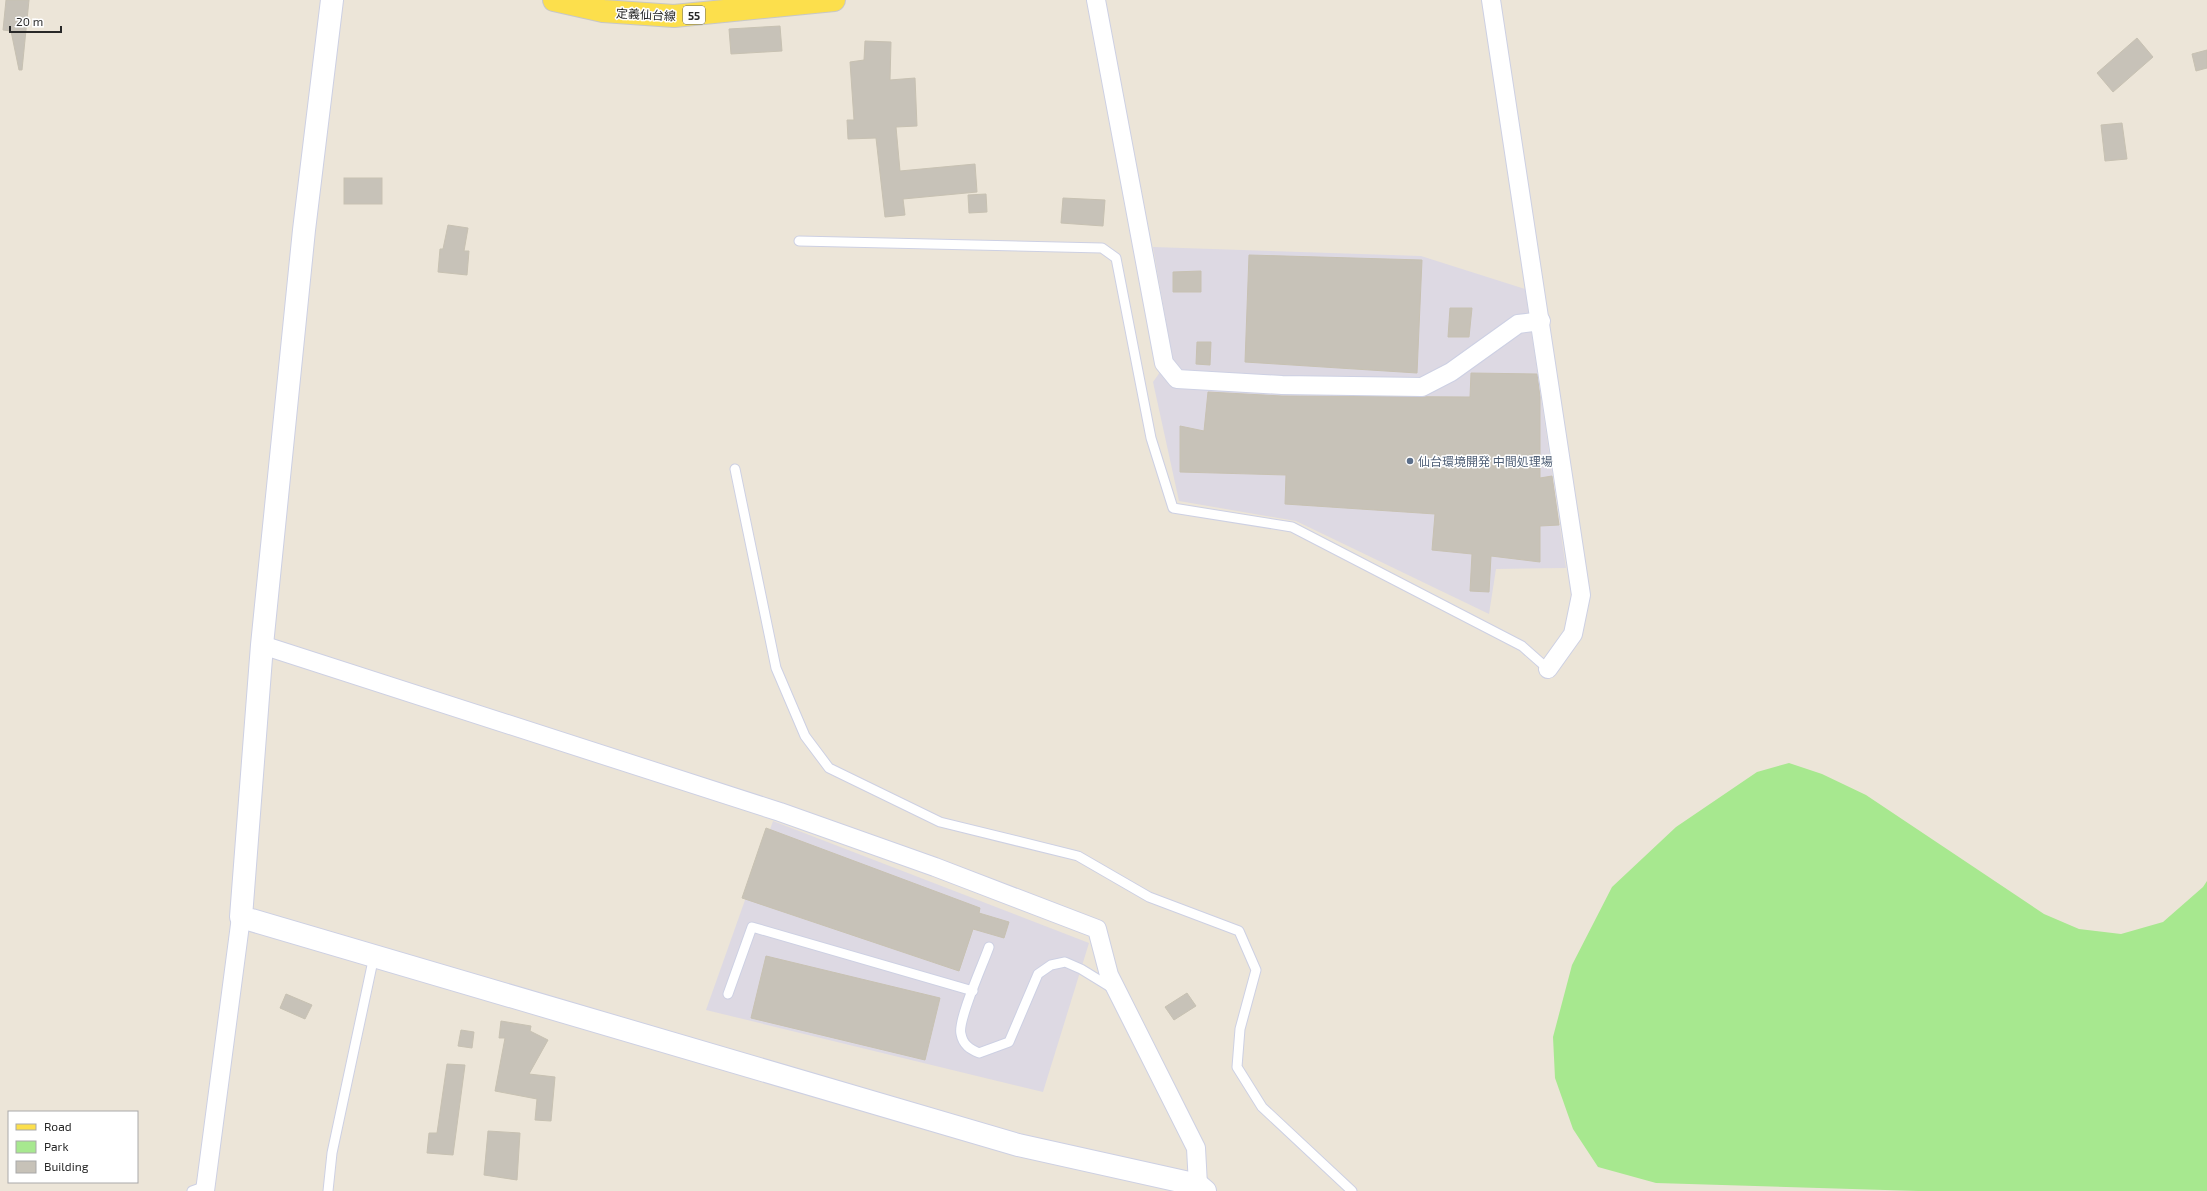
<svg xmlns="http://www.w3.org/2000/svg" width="2207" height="1191" font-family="'Exo 2','Noto Sans JP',sans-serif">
	<rect width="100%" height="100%" fill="#ece5d8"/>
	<g fill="#ddd9e3">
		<polygon points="1153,247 1421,256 1525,289 1566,568 1496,569 1489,614 1296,521 1179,501 1153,382 1172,355"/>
		<polygon points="773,821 1089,943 1043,1092 706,1010"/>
	</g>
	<polygon fill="#a7e88f" points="1789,763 1822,774 1866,795 2044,914 2079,929 2121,934 2163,922 2203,887 2207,881 2207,1191 1918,1191 1656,1183 1598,1167 1573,1129 1555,1078 1553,1037 1572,965 1612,887 1676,827 1757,772"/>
	<g fill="#c7c2b8" stroke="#c7c1b2">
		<polygon points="6,0 29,0 22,70 19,70 11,31 3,30"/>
		<polygon points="780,26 782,51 731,54 729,29"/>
		<polygon points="2137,38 2153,57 2113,92 2097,73"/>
		<polygon points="865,41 891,42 890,80 915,78 917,126 896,127 900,171 975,164 977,192 903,199 905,215 885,217 876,138 848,139 847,120 854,120 850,62 864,60"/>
		<polygon points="2207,50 2207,68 2196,71 2192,54"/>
		<polygon points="2122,123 2127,159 2105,161 2101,125"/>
		<rect x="344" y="178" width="38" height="26"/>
		<polygon points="986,194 987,212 969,213 968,195"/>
		<polygon points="1063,198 1105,200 1103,226 1061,223"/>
		<polygon points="448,225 468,228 464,251 469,251 467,275 438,272 440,249 443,249"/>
		<polygon points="1249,255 1422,260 1417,373 1245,362"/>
		<polygon points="1201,271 1201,292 1173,292 1173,272"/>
		<polygon points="1450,308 1472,308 1469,337 1448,337"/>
		<polygon points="1197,342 1211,342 1210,365 1196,364"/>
		<polygon points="1471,373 1537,374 1540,397 1540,478 1552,476 1559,525 1540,526 1540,562 1491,556 1489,592 1470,591 1472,554 1432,550 1435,514 1285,504 1286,475 1180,472 1180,426 1204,431 1208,392 1282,396 1470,397"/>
		<polygon points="766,828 980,908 979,913 1009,922 1004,938 973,929 959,971 742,898"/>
		<polygon points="766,956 940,998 925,1060 751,1018"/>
		<polygon points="1187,993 1196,1006 1174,1020 1165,1007"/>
		<polygon points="286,994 312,1005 305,1019 280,1008"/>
		<polygon points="501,1021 531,1026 530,1031 548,1040 529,1074 555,1077 551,1121 535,1120 537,1099 495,1091 505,1038 499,1038"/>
		<polygon points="461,1030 474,1032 472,1048 458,1046"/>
		<polygon points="447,1064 465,1065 453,1155 427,1153 429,1133 437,1133"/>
		<polygon points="488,1131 520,1133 517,1180 484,1175"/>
	</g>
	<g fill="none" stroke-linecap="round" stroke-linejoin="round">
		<g stroke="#cdd0e3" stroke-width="11">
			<g id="service">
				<polyline points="799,241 1102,248 1116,258 1151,438 1173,508 1292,527 1522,646 1548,669"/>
				<polyline points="735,469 776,668 805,736 829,768 940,822 1078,856 1149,897 1239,931 1256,970 1240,1029 1237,1067 1262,1107 1352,1191"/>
				<path d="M989,947C984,962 957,1021 961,1034C963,1045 970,1049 979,1053L1009,1042L1038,974L1051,965L1065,962L1081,969L1112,988"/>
				<polyline points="728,994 752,927 973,991"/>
				<polyline points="192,1191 206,1186"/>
				<polyline points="328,1191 332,1153 374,956"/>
			</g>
		</g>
		<g stroke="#cdd0e3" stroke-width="20">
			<g id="minor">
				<polyline points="1096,0 1164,363 1177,379 1282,385 1422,387 1451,372 1518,324 1541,321"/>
				<polyline points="1491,0 1581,595 1573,634 1548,669"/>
				<polyline points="262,645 780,812 935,867 1097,929 1109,975 1196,1148 1198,1185"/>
				<polyline points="205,1191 241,917"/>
			</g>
		</g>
		<g stroke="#cdd0e3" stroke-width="24">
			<polyline id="tertiary" points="332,0 304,230 262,645 241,917 1018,1145 1198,1185 1205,1191"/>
		</g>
		<g stroke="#c7c7c7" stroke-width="24">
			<polyline id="primary" points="554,0 603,11 674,16 834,0"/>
		</g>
		<use href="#service" stroke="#fff" stroke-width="9"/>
		<use href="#minor" stroke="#fff" stroke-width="18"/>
		<use href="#tertiary" stroke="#fff" stroke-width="22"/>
		<use href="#primary" stroke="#fcdf4c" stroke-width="22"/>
	</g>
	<circle fill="#5c6f8a" stroke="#fff" stroke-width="1.5" cx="1410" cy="461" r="4"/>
	<g text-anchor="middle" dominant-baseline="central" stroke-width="3" stroke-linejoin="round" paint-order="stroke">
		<rect fill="#fff" stroke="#686868" stroke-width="1" x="683" y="6" width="22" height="18" rx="3"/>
		<g font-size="11" font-weight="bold" fill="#282828">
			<text x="694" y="15">55</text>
		</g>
		<g font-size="12" fill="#282828" stroke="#fff">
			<text transform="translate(646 14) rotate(3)">定義仙台線</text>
		</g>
		<g font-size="12" fill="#4e5e75" stroke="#fff" text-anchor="start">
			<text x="1418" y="461">仙台環境開発 中間処理場</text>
		</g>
	</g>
	<rect x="8" y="1111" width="130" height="72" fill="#ffffff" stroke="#a9a9a9"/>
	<rect x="16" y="1124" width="20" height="6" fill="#fcdf4c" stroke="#a9a9a9"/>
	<text x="44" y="1131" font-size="12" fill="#282828">Road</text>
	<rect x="16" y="1141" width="20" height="12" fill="#a7e88f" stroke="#a9a9a9"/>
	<text x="44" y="1151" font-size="12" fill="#282828">Park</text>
	<rect x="16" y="1161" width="20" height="12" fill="#c7c2b8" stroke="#a9a9a9"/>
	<text x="44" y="1171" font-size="12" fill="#282828">Building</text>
	<path d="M10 26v6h51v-6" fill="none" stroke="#282828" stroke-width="2"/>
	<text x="16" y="26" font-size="12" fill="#282828" stroke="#ffffff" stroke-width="3" paint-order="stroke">20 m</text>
</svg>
